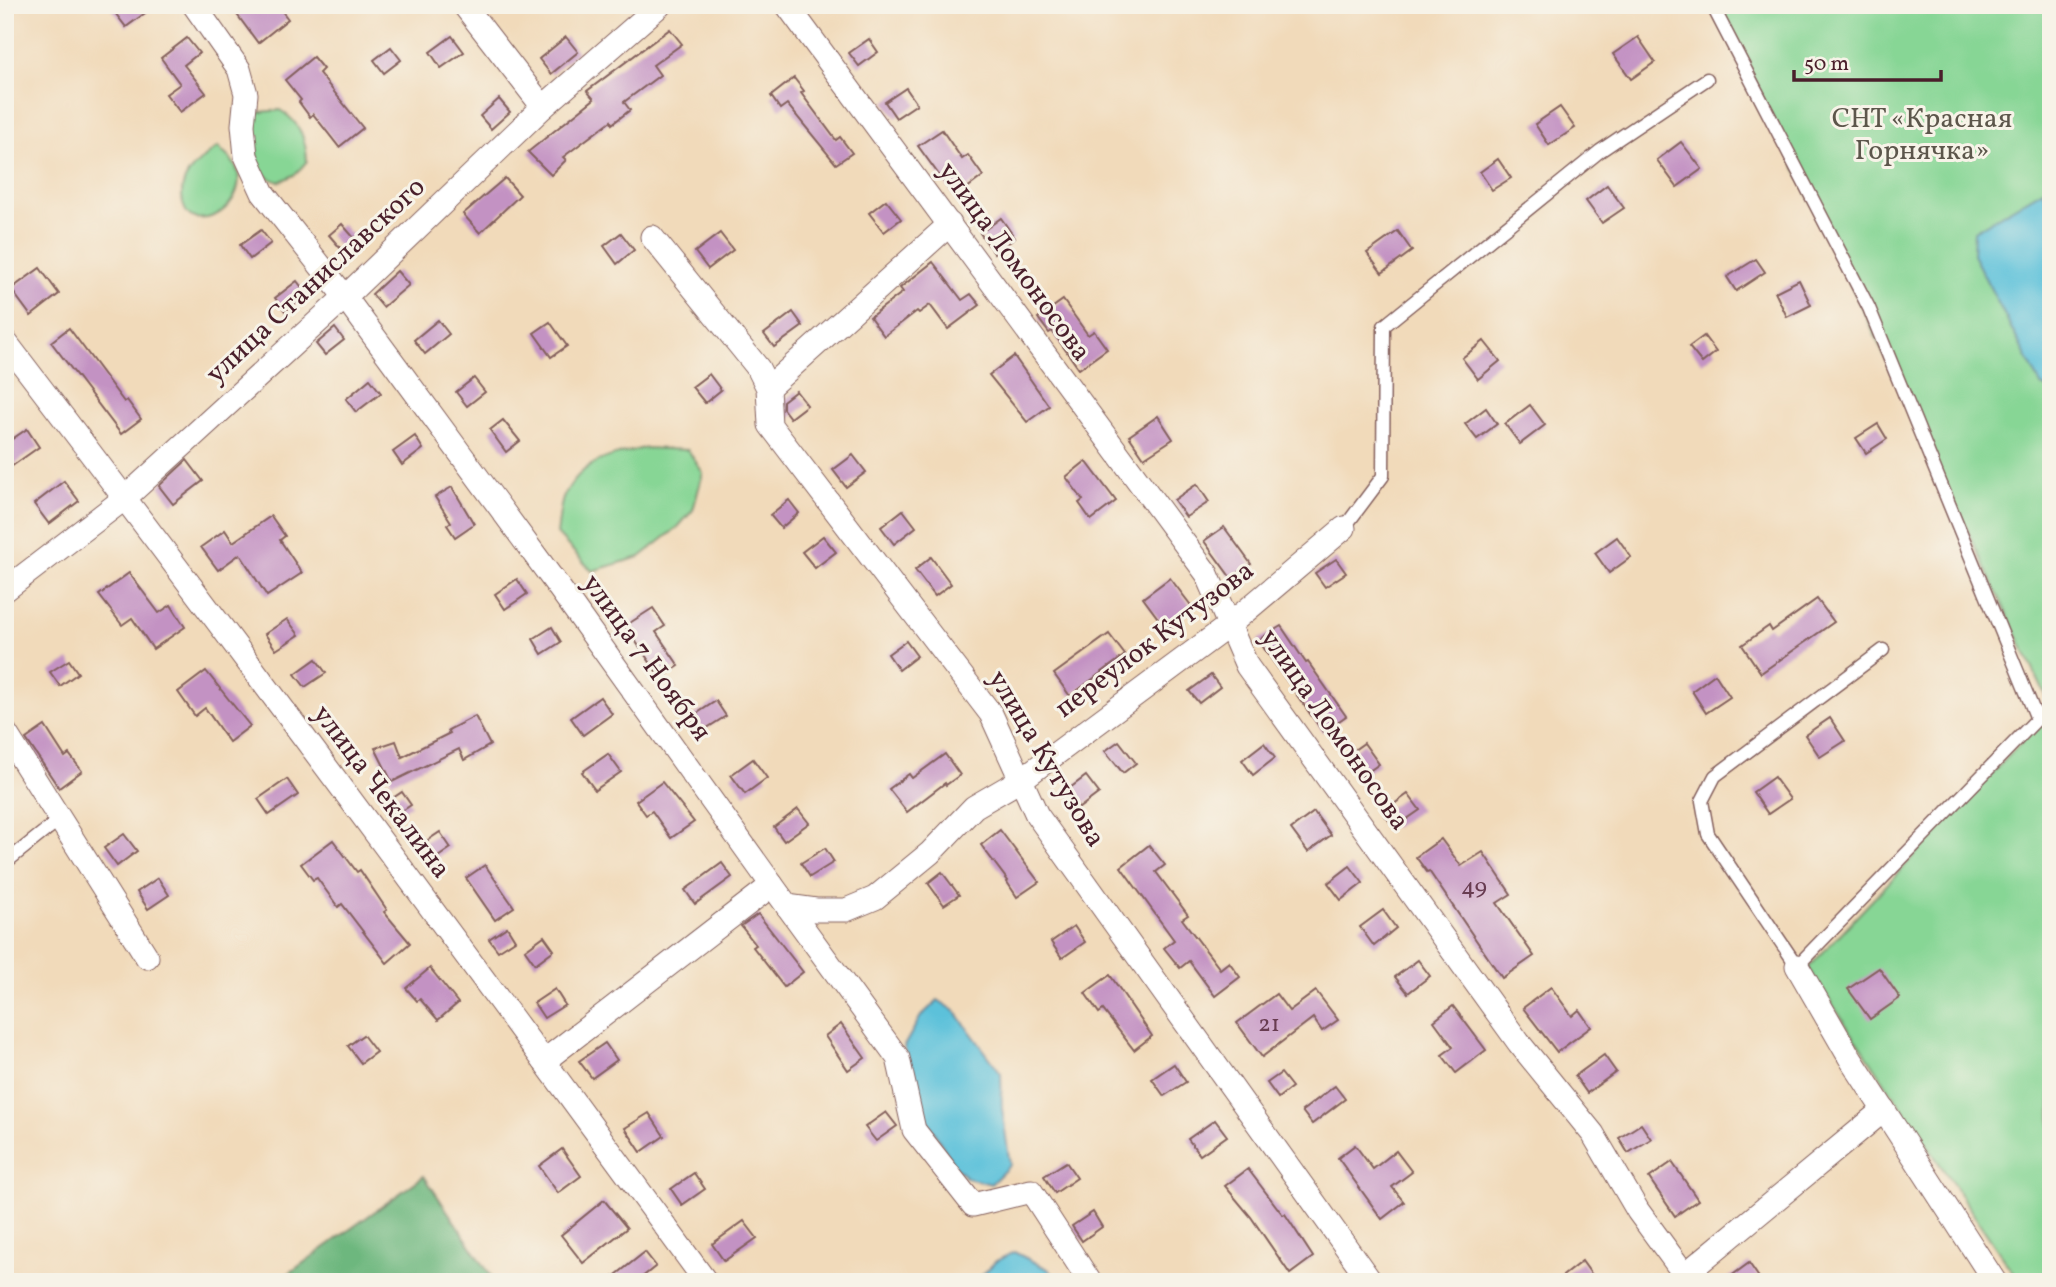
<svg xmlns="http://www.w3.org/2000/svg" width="2056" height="1287" font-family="Vollkorn,serif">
	<rect width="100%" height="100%" fill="#f7f3e8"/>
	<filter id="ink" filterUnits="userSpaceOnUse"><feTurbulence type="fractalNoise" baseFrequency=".0143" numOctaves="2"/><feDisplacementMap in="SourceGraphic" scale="14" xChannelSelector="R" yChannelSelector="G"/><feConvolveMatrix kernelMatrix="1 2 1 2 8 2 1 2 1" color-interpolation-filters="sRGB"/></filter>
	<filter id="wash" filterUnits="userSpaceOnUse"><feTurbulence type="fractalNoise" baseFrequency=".00686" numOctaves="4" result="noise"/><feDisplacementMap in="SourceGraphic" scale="28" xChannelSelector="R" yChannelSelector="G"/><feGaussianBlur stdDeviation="1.57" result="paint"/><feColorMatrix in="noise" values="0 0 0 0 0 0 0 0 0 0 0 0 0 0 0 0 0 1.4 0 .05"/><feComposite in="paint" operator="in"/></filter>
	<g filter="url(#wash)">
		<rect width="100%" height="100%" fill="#f1daba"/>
		<g fill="#87d695" stroke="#687a60" stroke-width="2">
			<polygon points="1718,5 2051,5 2051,707"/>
			<path d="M280,110C300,122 306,139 307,161L296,174L279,182L269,178L258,169L252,113Z"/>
			<path d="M218,147C223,153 233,160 236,167C247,191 222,223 196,218C188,217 185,211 183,203C177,176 198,162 218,147Z"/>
			<path d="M645,448L688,450L703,473L693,510L678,527L640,557L592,571L557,534C559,523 559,507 564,496C582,460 609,456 645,448Z"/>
			<polygon points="2051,711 2051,1282 2019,1282 1808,968"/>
		</g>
		<polygon fill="#6db77e" stroke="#5c6b54" stroke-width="2" points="424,1176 495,1282 277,1282"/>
		<g fill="#5cc1da" stroke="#537082" stroke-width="2">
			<polygon points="2043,190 2051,210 2051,391 2041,385 1973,255 1974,231"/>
			<polygon points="938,1000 955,1011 1001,1073 1002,1109 1010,1165 991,1184 967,1178 956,1168 920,1109 904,1046 921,1016"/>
			<polygon points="1014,1252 1048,1269 1061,1282 975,1282 996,1261"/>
		</g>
		<g id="blocks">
			<g fill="#c392c3">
				<polygon points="109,5 156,5 126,27"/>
				<polygon points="230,5 277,5 288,19 258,43"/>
				<polygon points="670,29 682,44 653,65 660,75 624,102 630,110 612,124 611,121 563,157 566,160 551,175 528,152 594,99 587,91"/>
				<polygon points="452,36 464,52 441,68 430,52"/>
				<polygon points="566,37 578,52 551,74 539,59"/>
				<polygon points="1638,37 1655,62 1631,79 1613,54"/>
				<polygon points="187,38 199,53 184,65 206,93 180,112 166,94 180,84 161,58"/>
				<polygon points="869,39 878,52 859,66 849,53"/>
				<polygon points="391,47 401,60 384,73 374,60"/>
				<polygon points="313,57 323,69 319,73 363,128 339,147 313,114 310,117 299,102 301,100 285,80"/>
				<polygon points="794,78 804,91 801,93 836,140 840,137 852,153 836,164 787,104 780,109 771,96"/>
				<polygon points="906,88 917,104 896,118 885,102"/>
				<polygon points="499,99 510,112 491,129 480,116"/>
				<polygon points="1560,107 1575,128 1549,145 1535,124"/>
				<polygon points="942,130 962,159 968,155 983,176 955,197 918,146"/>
				<polygon points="1681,142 1702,169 1677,187 1657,160"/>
				<polygon points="1498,159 1511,178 1492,190 1480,172"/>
				<polygon points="505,178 520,195 480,233 463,214"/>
				<polygon points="1607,185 1624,208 1602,223 1586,201"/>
				<polygon points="886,200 901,219 884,232 869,213"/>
				<polygon points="1001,218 1015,238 994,253 980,233"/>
				<polygon points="342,224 361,246 348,257 329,235"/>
				<polygon points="261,230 271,243 250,259 240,245"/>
				<polygon points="1398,231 1412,251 1382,273 1367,253"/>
				<polygon points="621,233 634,250 617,264 604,246"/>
				<polygon points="720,233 733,250 708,269 695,252"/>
				<polygon points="1756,259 1765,272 1736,291 1727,277"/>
				<polygon points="933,262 962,300 971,294 980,305 948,329 930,305 919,313 917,311 884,336 870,317 903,292 900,288"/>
				<polygon points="40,268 59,294 31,316 11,289"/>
				<polygon points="397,271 409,285 383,307 372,294"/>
				<polygon points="1799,280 1811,305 1787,317 1775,292"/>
				<polygon points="297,281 307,294 285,311 275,298"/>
				<polygon points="1063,300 1088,335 1094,331 1107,349 1079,369 1052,331 1049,333 1038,318"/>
				<polygon points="793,312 803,326 774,347 764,334"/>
				<polygon points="438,320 449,334 425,354 414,340"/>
				<polygon points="550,322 567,346 551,357 534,333"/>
				<polygon points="69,328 124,402 127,400 141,419 121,434 51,342"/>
				<polygon points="335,328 344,340 325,355 316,344"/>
				<polygon points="1704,336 1716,352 1702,363 1689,347"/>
				<polygon points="1484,341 1500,361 1478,379 1462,358"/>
				<polygon points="1014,356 1049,406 1027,422 989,375"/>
				<polygon points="709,374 721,390 705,403 692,387"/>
				<polygon points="474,378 485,392 467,406 456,392"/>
				<polygon points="370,379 381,393 356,412 346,399"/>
				<polygon points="796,391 807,405 790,418 783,409 783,401"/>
				<polygon points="1530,405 1545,425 1520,444 1505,424"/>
				<polygon points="1486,408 1497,424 1477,439 1465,424"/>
				<polygon points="1158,416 1173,439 1144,458 1129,436"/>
				<polygon points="503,420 520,441 506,452 490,430"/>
				<polygon points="1878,424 1887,439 1866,453 1856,438"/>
				<polygon points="27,429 39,447 12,466 5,456 5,444"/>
				<polygon points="415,436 423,449 402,465 393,452"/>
				<polygon points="853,455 866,472 846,487 833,470"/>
				<polygon points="187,460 203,481 173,504 159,486"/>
				<polygon points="1086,461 1116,501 1091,520 1079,503 1083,500 1066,477"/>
				<polygon points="64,481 79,501 49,524 34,504"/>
				<polygon points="1197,484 1209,502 1186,517 1174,500"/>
				<polygon points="452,487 474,524 455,537 447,525 451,522 435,497"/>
				<polygon points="789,500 799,513 781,528 770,515"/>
				<polygon points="903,510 916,527 894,544 881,527"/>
				<polygon points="271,516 285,536 280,540 302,573 267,596 240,554 218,570 201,547 225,530 233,542"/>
				<polygon points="1224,527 1251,564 1231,578 1204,541"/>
				<polygon points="823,536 836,552 815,568 802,552"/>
				<polygon points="1617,537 1631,557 1609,573 1595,553"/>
				<polygon points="931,557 951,584 935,596 915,570"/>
				<polygon points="1336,559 1346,573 1325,587 1315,573"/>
				<polygon points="129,573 159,613 171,605 185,627 153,649 132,618 122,625 99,595"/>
				<polygon points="1170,578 1193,608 1166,629 1143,598"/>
				<polygon points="517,579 527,594 505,609 495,594"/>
				<polygon points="1817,599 1834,622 1761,673 1742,645 1769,626 1772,631"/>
				<polygon points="653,608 665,626 656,632 679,666 661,678 625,626"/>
				<polygon points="287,619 299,635 276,650 265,634"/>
				<polygon points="1281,626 1306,663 1308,662 1346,716 1323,732 1258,640"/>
				<polygon points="552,627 561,642 542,654 533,639"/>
				<polygon points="1109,634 1125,655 1070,696 1054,674"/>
				<polygon points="906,641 917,656 899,670 888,654"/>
				<polygon points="316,659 326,673 305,687 295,674"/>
				<polygon points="69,660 78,673 60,686 50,672"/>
				<polygon points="206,671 250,726 229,742 205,708 195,716 178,692"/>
				<polygon points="1715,674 1730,697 1706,713 1692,691"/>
				<polygon points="1211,675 1220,687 1199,703 1189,691"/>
				<polygon points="600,697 612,714 583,735 571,718"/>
				<polygon points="716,701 726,716 699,733 690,718"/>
				<polygon points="475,716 490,745 464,760 459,749 392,782 375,748 396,741 402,757 450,733 448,730"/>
				<polygon points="1830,718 1845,741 1820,757 1805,735"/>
				<polygon points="45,726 65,757 69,754 82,771 59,788 26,739"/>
				<polygon points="1119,741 1136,763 1123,773 1105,751"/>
				<polygon points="1264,743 1275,758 1253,775 1242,760"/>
				<polygon points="1364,743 1379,764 1358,779 1343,758"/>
				<polygon points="608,754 621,772 595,790 582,772"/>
				<polygon points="945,754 960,775 946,785 945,783 907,812 889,789 909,774 912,778"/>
				<polygon points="753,759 767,778 745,794 731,775"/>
				<polygon points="1086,776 1099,793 1079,808 1066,791"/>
				<polygon points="1774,777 1790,799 1768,814 1753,792"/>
				<polygon points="287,779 298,795 269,815 258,799"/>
				<polygon points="662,782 694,822 671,838 652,811 646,815 636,801"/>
				<polygon points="402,792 411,805 393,817 384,804"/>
				<polygon points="1408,794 1420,810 1394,828 1383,812"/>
				<polygon points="798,809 809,823 784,841 774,827"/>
				<polygon points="1314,812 1331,835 1308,852 1291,829"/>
				<polygon points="1000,830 1039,882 1017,897 1007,882 1008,881 981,845"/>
				<polygon points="440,832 451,848 429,863 419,846"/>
				<polygon points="124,834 137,851 117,866 104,848"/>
				<polygon points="1441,839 1461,866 1483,852 1511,894 1497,903 1534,956 1502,978 1429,871 1427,872 1416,857"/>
				<polygon points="333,840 357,872 360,870 387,910 384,912 410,943 387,963 342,904 338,907 317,878 313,880 301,864"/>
				<polygon points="1149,845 1165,865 1156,872 1188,915 1182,919 1220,969 1229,962 1240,977 1215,996 1189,961 1180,968 1164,948 1174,940 1121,867"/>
				<polygon points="825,848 834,862 810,877 801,863"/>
				<polygon points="722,863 732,877 695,904 685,890"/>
				<polygon points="485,865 514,907 495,920 466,878"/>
				<polygon points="1350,866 1363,883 1341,900 1328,883"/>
				<polygon points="942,872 959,895 944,905 928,883"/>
				<polygon points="158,878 169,895 148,909 137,892"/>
				<polygon points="1383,910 1396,928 1374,946 1360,927"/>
				<polygon points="758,914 803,972 784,987 753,947 756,945 741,926"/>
				<polygon points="1074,926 1085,942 1062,958 1051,942"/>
				<polygon points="507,927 515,940 498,951 489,939"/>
				<polygon points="544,936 554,950 535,964 525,950"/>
				<polygon points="1418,960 1430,976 1408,993 1395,977"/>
				<polygon points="430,968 458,1003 438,1020 420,999 417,1001 406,988"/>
				<polygon points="1879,968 1900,998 1870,1019 1848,989"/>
				<polygon points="1110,975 1152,1036 1134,1050 1103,1010 1099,1013 1085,993"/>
				<polygon points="1551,987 1572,1016 1579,1010 1591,1027 1557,1052 1523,1008"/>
				<polygon points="555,989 565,1005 544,1018 534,1003"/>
				<polygon points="1316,991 1338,1020 1322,1031 1313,1018 1262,1057 1237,1023 1276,994 1289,1011"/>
				<polygon points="1453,1006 1486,1050 1456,1073 1442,1055 1453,1047 1434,1021"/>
				<polygon points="841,1024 865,1058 848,1070 825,1036"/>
				<polygon points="363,1035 376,1052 361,1063 348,1046"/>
				<polygon points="605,1043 617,1060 592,1078 579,1061"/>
				<polygon points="1604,1055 1616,1072 1587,1093 1575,1076"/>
				<polygon points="1174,1064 1186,1082 1164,1096 1152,1079"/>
				<polygon points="1281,1073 1292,1087 1278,1098 1267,1083"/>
				<polygon points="1335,1086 1345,1099 1312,1124 1302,1111"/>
				<polygon points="886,1112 897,1126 876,1141 865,1127"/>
				<polygon points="649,1113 664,1136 641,1152 625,1128"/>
				<polygon points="1215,1120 1227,1136 1200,1155 1188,1139"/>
				<polygon points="1641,1124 1651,1139 1628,1153 1619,1138"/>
				<polygon points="1355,1145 1373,1169 1396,1151 1412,1172 1392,1187 1404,1202 1382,1219 1338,1158"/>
				<polygon points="562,1149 581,1176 558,1193 539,1166"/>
				<polygon points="1066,1162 1077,1178 1055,1193 1044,1176"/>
				<polygon points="1672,1162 1698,1200 1675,1216 1649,1178"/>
				<polygon points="1248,1169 1283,1215 1285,1214 1313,1257 1290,1274 1251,1217 1225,1186"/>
				<polygon points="694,1173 705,1189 682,1205 671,1189"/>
				<polygon points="604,1200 627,1228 583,1263 561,1235"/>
				<polygon points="1093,1212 1102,1227 1082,1241 1072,1226"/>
				<polygon points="744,1221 757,1238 724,1261 712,1244"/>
				<polygon points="645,1252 656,1266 636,1282 607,1282"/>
				<polygon points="1582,1261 1597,1282 1555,1282"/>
				<polygon points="1749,1263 1762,1282 1723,1282"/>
			</g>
		</g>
	</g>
	<g filter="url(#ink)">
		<use href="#blocks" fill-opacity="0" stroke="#84605d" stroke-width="2"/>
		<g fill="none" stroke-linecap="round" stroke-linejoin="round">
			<g stroke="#84605d" stroke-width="15">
				<g id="service">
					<polyline points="1712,5 1869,308 2037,719 1797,966 1708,834 1702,801 1715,776 1883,650"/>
					<polyline points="1344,528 1383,476 1384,326 1600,151 1707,79"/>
					<polyline points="2037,719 2051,706"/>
					<polyline points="5,863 60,819"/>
				</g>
			</g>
			<g stroke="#84605d" stroke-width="25">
				<g id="minor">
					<polyline points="194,5 239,69 246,94 243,125 246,156 263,193 345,297 560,589 772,885 898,1058 914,1130 973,1205 1031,1191 1090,1282"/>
					<polyline points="464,5 543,107"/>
					<polyline points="787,5 1207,574 1247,666 1519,1043 1593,1134 1638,1211 1690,1282"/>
					<polyline points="652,237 758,368 768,388 770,425 991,714 1037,815 1371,1282"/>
					<path d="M5,341C243,652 475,966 706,1282"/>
					<polyline points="768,388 950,224"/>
					<polyline points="5,590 125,498 345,297 543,107 660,5"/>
					<polyline points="5,732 147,957"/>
					<polyline points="787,906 816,910 846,910 875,898 930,853 974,807 1022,779 1228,626 1344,528"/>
					<polyline points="1797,966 1850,1058 1995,1282"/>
					<polyline points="544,1061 772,885"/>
					<polyline points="1676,1282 1884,1110"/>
				</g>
			</g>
			<use href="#service" stroke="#fff" stroke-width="12"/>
			<use href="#minor" stroke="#fff" stroke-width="23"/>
		</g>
	</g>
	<g text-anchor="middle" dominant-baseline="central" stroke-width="6" stroke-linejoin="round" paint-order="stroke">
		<g font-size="24" fill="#683c51">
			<text x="1474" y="888">49</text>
			<text x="1269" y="1025">21</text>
		</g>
		<g font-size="28" fill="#5c564b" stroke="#f7f3e8">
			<text x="1922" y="119">СНТ «Красная<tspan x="1922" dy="32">Горнячка»</tspan></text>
		</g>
		<g font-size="28" fill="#4a1f2b" stroke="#f7f3e8">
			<text transform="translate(1014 262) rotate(54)">улица Ломоносова</text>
			<text transform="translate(316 281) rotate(-43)">улица Станиславского</text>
			<text transform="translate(1155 640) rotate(-37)">переулок Кутузова</text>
			<text transform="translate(646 658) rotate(54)">улица 7 Ноября</text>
			<text transform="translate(1334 730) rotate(55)">улица Ломоносова</text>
			<text transform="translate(1046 759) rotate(59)">улица Кутузова</text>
			<text transform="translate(381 792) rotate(53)">улица Чекалина</text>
		</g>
	</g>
	<rect width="2056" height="1287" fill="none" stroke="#f7f3e8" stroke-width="28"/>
	<path d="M1794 70v10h147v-10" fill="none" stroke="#4a1f2b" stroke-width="3.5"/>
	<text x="1804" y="70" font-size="21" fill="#4a1f2b" stroke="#f7f3e8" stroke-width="5" paint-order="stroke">50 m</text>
</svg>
